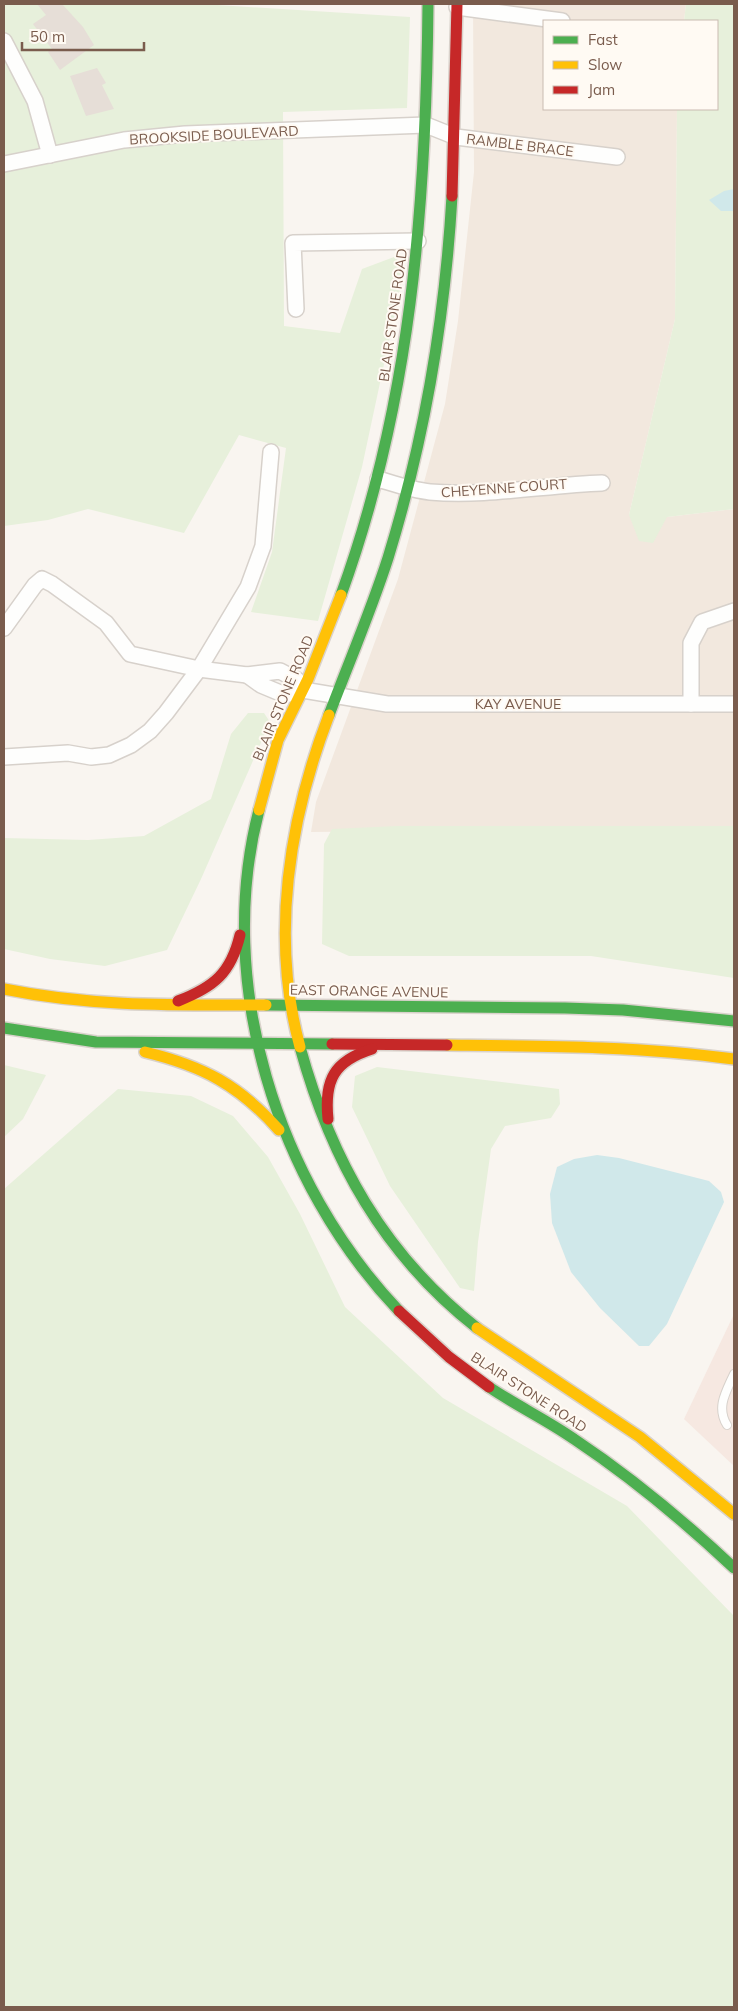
<svg xmlns="http://www.w3.org/2000/svg" width="738" height="2011" font-family="Mulish,sans-serif">
	<rect width="100%" height="100%" fill="#f9f5f0"/>
	<polygon fill="#f2e8de" points="473,4 686,4 684,21 544,21 544,109 677,109 675,319 629,515 667,517 734,509 734,828 311,832 316,802 398,579 445,404 458,321 474,172"/>
	<polygon fill="#f6e8e1" points="734,1314 734,1466 684,1419"/>
	<g fill="#e7f0db">
		<polygon points="4,4 202,4 410,17 407,108 283,112 284,326 340,333 362,269 394,257 405,266 362,467 318,621 251,612 272,552 286,448 239,435 184,533 88,509 48,520 4,526"/>
		<polygon points="686,4 734,4 734,509 667,517 653,543 639,541 629,515 675,319 677,109 717,109 717,21 684,21"/>
		<polygon points="248,713 264,713 270,722 201,879 167,950 105,966 50,959 4,949 4,838 88,840 144,836 211,799 231,734"/>
		<polygon points="397,826 734,826 734,978 591,956 349,956 322,944 324,844 332,829"/>
		<polygon points="4,1065 46,1075 23,1119 4,1137"/>
		<polygon points="377,1067 559,1089 560,1104 551,1118 505,1126 491,1149 478,1242 474,1291 460,1288 390,1186 352,1107 355,1076"/>
		<polygon points="118,1089 191,1096 233,1116 268,1157 300,1214 345,1307 443,1398 627,1506 734,1616 734,2007 4,2007 4,1189"/>
	</g>
	<g fill="#d0e8ea">
		<polygon points="734,189 734,211 721,211 709,200 724,191"/>
		<polygon points="597,1155 619,1158 709,1181 721,1192 724,1202 667,1324 649,1346 639,1346 600,1308 571,1272 552,1223 550,1194 557,1167 574,1159"/>
	</g>
	<g fill="#e6ded7">
		<polygon points="37,4 62,4 83,27 94,45 60,70 48,52 52,49 33,24 46,15"/>
		<polygon points="97,68 106,83 102,85 114,109 86,116 70,76"/>
	</g>
	<g fill="none" stroke-linecap="round" stroke-linejoin="round">
		<g stroke="#d7d1cb" stroke-width="10">
			<path id="lane" d="M727,1425C716,1407 726,1392 734,1374"/>
		</g>
		<g stroke="#d7d1cb" stroke-width="18">
			<g id="street">
				<polyline points="457,7 562,21"/>
				<polyline points="4,41 35,101 50,155"/>
				<polyline points="4,164 124,140 185,134 426,125 456,137 617,157"/>
				<polyline points="296,309 293,243 418,241"/>
				<path d="M378,479C395,484 412,490 430,492C485,497 546,485 602,483"/>
				<polyline points="4,628 35,585 42,579 52,584 106,623 130,654 199,669 247,675 280,671 297,680 303,690"/>
				<polyline points="247,675 261,685 285,695 303,690 387,704 734,704"/>
				<polyline points="691,704 691,643 702,622 734,611"/>
				<polyline points="4,757 68,753 91,757 109,755 131,745 150,731 166,713 199,669 248,587 263,546 271,452"/>
			</g>
		</g>
		<g stroke="#d9d2cb" stroke-width="14">
			<g id="fast">
				<path d="M341,595C411,402 426,208 428,4"/>
				<path d="M329,715C349,662 371,611 388,558C424,441 445,319 452,196"/>
				<path d="M259,810C214,983 277,1183 399,1311"/>
				<polyline points="266,1005 565,1008 623,1010 734,1021"/>
				<polyline points="4,1028 96,1042 332,1044"/>
				<path d="M300,1047C331,1160 384,1255 477,1328"/>
				<path d="M489,1387C517,1406 547,1420 574,1439C631,1477 684,1521 734,1568"/>
			</g>
		</g>
		<g stroke="#d9d2cb" stroke-width="14">
			<g id="slow">
				<polyline points="259,810 278,740 308,679 341,595"/>
				<path d="M4,989C93,1007 176,1005 266,1005"/>
				<path d="M447,1045C544,1046 639,1046 734,1059"/>
				<path d="M300,1047C270,937 289,819 329,715"/>
				<path d="M145,1052C203,1066 239,1085 279,1130"/>
				<polyline points="477,1328 640,1437 734,1514"/>
			</g>
		</g>
		<g stroke="#d9d2cb" stroke-width="14">
			<g id="jam">
				<polyline points="452,196 457,4"/>
				<path d="M178,1001C214,987 231,973 240,935"/>
				<polyline points="332,1044 447,1045"/>
				<path d="M328,1119C324,1080 334,1061 372,1049"/>
				<polyline points="399,1311 449,1357 489,1387"/>
			</g>
		</g>
		<use href="#lane" stroke="#fefefd" stroke-width="8"/>
		<use href="#street" stroke="#fefefd" stroke-width="15"/>
		<use href="#fast" stroke="#4caf50" stroke-width="11"/>
		<use href="#slow" stroke="#ffc107" stroke-width="11"/>
		<use href="#jam" stroke="#c62828" stroke-width="11"/>
	</g>
	<g text-anchor="middle" dominant-baseline="central" stroke-width="4" stroke-linejoin="round" paint-order="stroke">
		<g font-size="14" fill="#7a5c4d" stroke="#fffaf3">
			<text transform="translate(214 135) rotate(-3)">BROOKSIDE BOULEVARD</text>
			<text transform="translate(520 145) rotate(7)">RAMBLE BRACE</text>
			<text transform="translate(393 315) rotate(-82)">BLAIR STONE ROAD</text>
			<text transform="translate(504 488) rotate(-4)">CHEYENNE COURT</text>
			<text transform="translate(283 698) rotate(-67)">BLAIR STONE ROAD</text>
			<text x="518" y="704">KAY AVENUE</text>
			<text transform="translate(369 991) rotate(1)">EAST ORANGE AVENUE</text>
			<text transform="translate(529 1392) rotate(33)">BLAIR STONE ROAD</text>
		</g>
	</g>
	<rect width="738" height="2011" fill="none" stroke="#7a5c4d" stroke-width="10"/>
	<rect x="543" y="20" width="175" height="90" fill="#fffaf3" stroke="#cabbb1"/>
	<rect x="553" y="36" width="25" height="8" fill="#4caf50" stroke="#cabbb1"/>
	<text x="588" y="45" font-size="15" fill="#7a5c4d">Fast</text>
	<rect x="553" y="61" width="25" height="8" fill="#ffc107" stroke="#cabbb1"/>
	<text x="588" y="70" font-size="15" fill="#7a5c4d">Slow</text>
	<rect x="553" y="86" width="25" height="8" fill="#c62828" stroke="#cabbb1"/>
	<text x="588" y="95" font-size="15" fill="#7a5c4d">Jam</text>
	<path d="M22 42v8h122v-8" fill="none" stroke="#7a5c4d" stroke-width="2.5"/>
	<text x="30" y="42" font-size="15" fill="#7a5c4d" stroke="#fffaf3" stroke-width="4" paint-order="stroke">50 m</text>
</svg>
